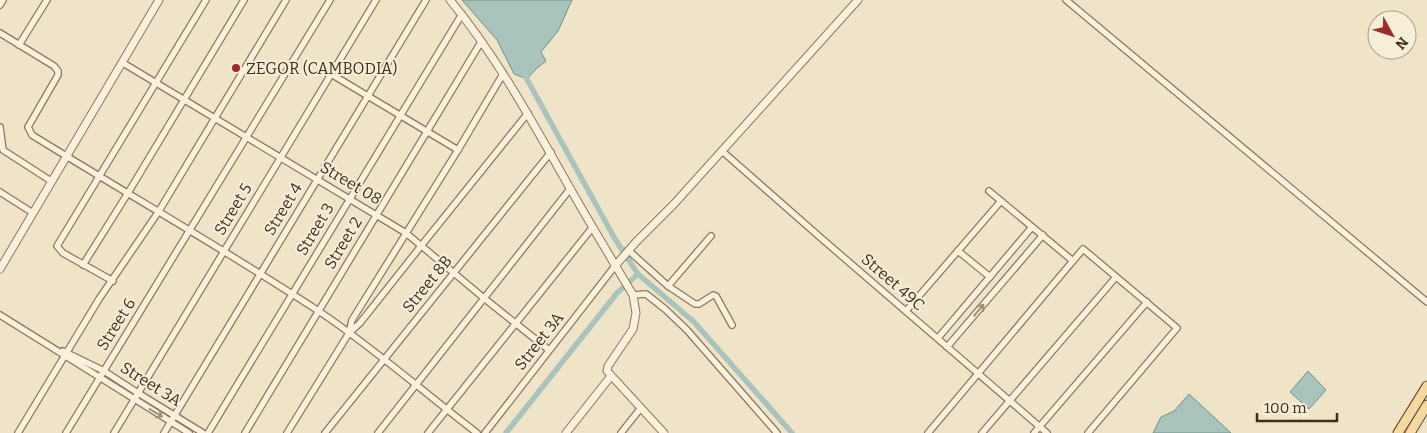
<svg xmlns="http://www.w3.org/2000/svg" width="1427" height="433" font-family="Bitter,serif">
	<rect width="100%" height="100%" fill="#f0e4c8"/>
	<g fill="#a9c4bc" stroke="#6f938a">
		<polygon points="462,0 572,0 558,31 541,52 546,61 536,69 527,79 514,74 497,40"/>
		<polygon points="1308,371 1326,390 1309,409 1290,392"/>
		<polygon points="1189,394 1231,433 1153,433 1161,417 1174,411"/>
	</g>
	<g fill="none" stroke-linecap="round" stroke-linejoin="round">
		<g stroke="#a9c4bc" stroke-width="5.5">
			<polyline points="524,74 615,239 638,274 694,322 792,433"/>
			<polyline points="506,433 617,293 638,274"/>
		</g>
		<g stroke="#8d765c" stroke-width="8">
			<g id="minor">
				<polyline points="1066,0 1427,302"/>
				<polyline points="0,5 3,0"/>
				<path d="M0,33L54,66L58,71V75L28,127L32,135C127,194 224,249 317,310C373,347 423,392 477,433"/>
				<polyline points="19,45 47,0"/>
				<polyline points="123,63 406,233 485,299 549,350"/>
				<polyline points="331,74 458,150"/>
				<polyline points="0,127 3,150 51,181"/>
				<polyline points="722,151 821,238 1047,433"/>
				<polyline points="989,191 1073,261"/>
				<polyline points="0,192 33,213"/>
				<polyline points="628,250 668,286 711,236"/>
				<polyline points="958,251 990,277"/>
				<polyline points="83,265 128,193 244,0"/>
				<polyline points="113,281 63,253 57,246 206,0"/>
				<polyline points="668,286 695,304 699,304 713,295 716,296 732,325"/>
				<polyline points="633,295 646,294 665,309 687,330 777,433"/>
				<polyline points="906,311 1001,201"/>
				<polyline points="0,315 189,433"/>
				<polyline points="349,333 360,323 421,246 528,113"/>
				<polyline points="938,338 1032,227"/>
				<polyline points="947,347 1043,235"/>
				<polyline points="63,351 104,371 138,393 203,433"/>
				<polyline points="18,433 99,299 159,211 286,0"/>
				<polyline points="66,433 330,0"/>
				<polyline points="114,433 376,0"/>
				<polyline points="164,433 426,0"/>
				<polyline points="208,433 462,14"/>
				<polyline points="245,433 481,42"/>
				<polyline points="287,433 349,333 352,320 458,150 503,74"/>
				<polyline points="325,433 551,152"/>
				<polyline points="378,433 570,189"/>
				<polyline points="428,433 592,228"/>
				<polyline points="485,433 615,266"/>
				<polyline points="621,433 640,409"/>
				<polyline points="928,433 1083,249 1177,328 1088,433"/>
				<polyline points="982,433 1116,277"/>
				<polyline points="1034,433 1147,302"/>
			</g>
		</g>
		<g stroke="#8d765c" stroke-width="9">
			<g id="tertiary">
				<path d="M450,0C498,58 534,125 571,190C591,225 612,260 633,295L636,313L633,329L608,366L607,371L664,433"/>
				<polyline points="615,266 636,242 674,204 858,0"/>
				<polyline points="0,269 159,0"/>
				<polyline points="566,433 611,376"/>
			</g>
		</g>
		<g stroke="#5b4430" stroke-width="11">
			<g id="primary">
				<polyline points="1398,433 1427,386"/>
				<polyline points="1410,433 1427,405"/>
			</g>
		</g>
		<use href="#minor" stroke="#faf1dc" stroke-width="5.5"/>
		<use href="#tertiary" stroke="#faf1dc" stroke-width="7"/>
		<use href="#primary" stroke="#f3d9a0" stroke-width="9"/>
	</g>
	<defs><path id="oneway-shaft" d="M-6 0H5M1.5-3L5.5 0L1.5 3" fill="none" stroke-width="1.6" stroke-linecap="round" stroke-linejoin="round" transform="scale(1.25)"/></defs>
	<g stroke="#9c907e">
		<use href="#oneway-shaft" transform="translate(979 310) rotate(-50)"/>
		<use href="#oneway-shaft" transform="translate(156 413) rotate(31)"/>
	</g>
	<circle fill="#9e2a2b" stroke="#f7eed8" stroke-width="2" cx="236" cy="68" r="5"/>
	<g text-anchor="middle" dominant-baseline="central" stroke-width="4" stroke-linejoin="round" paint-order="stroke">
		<g font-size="16" fill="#3d2e20" stroke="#f7eed8" text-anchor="start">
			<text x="246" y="68">ZEGOR (CAMBODIA)</text>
		</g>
		<g font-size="16" fill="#3d2e20" stroke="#f7eed8">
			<text transform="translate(351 183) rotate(31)">Street 08</text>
			<text transform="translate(233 209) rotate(-59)">Street 5</text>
			<text transform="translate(283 209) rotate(-59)">Street 4</text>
			<text transform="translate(315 229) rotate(-59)">Street 3</text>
			<text transform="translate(343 243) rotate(-59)">Street 2</text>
			<text transform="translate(893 282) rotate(41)">Street 49C</text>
			<text transform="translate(427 284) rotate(-51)">Street 8B</text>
			<text transform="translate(116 324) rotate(-58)">Street 6</text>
			<text transform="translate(539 341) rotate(-52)">Street 3A</text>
			<text transform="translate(151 384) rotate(32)">Street 3A</text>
		</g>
	</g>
	<g transform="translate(1392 35) rotate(130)"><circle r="24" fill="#f7eed8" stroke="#ada18e"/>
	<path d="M0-4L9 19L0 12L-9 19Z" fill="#9e2a2b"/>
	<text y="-8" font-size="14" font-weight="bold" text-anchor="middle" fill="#3d2e20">N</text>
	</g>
	<path d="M1257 413v8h80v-8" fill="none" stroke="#3d2e20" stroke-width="2.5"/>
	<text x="1264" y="413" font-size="15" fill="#3d2e20" stroke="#f7eed8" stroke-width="4" paint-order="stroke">100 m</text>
</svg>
